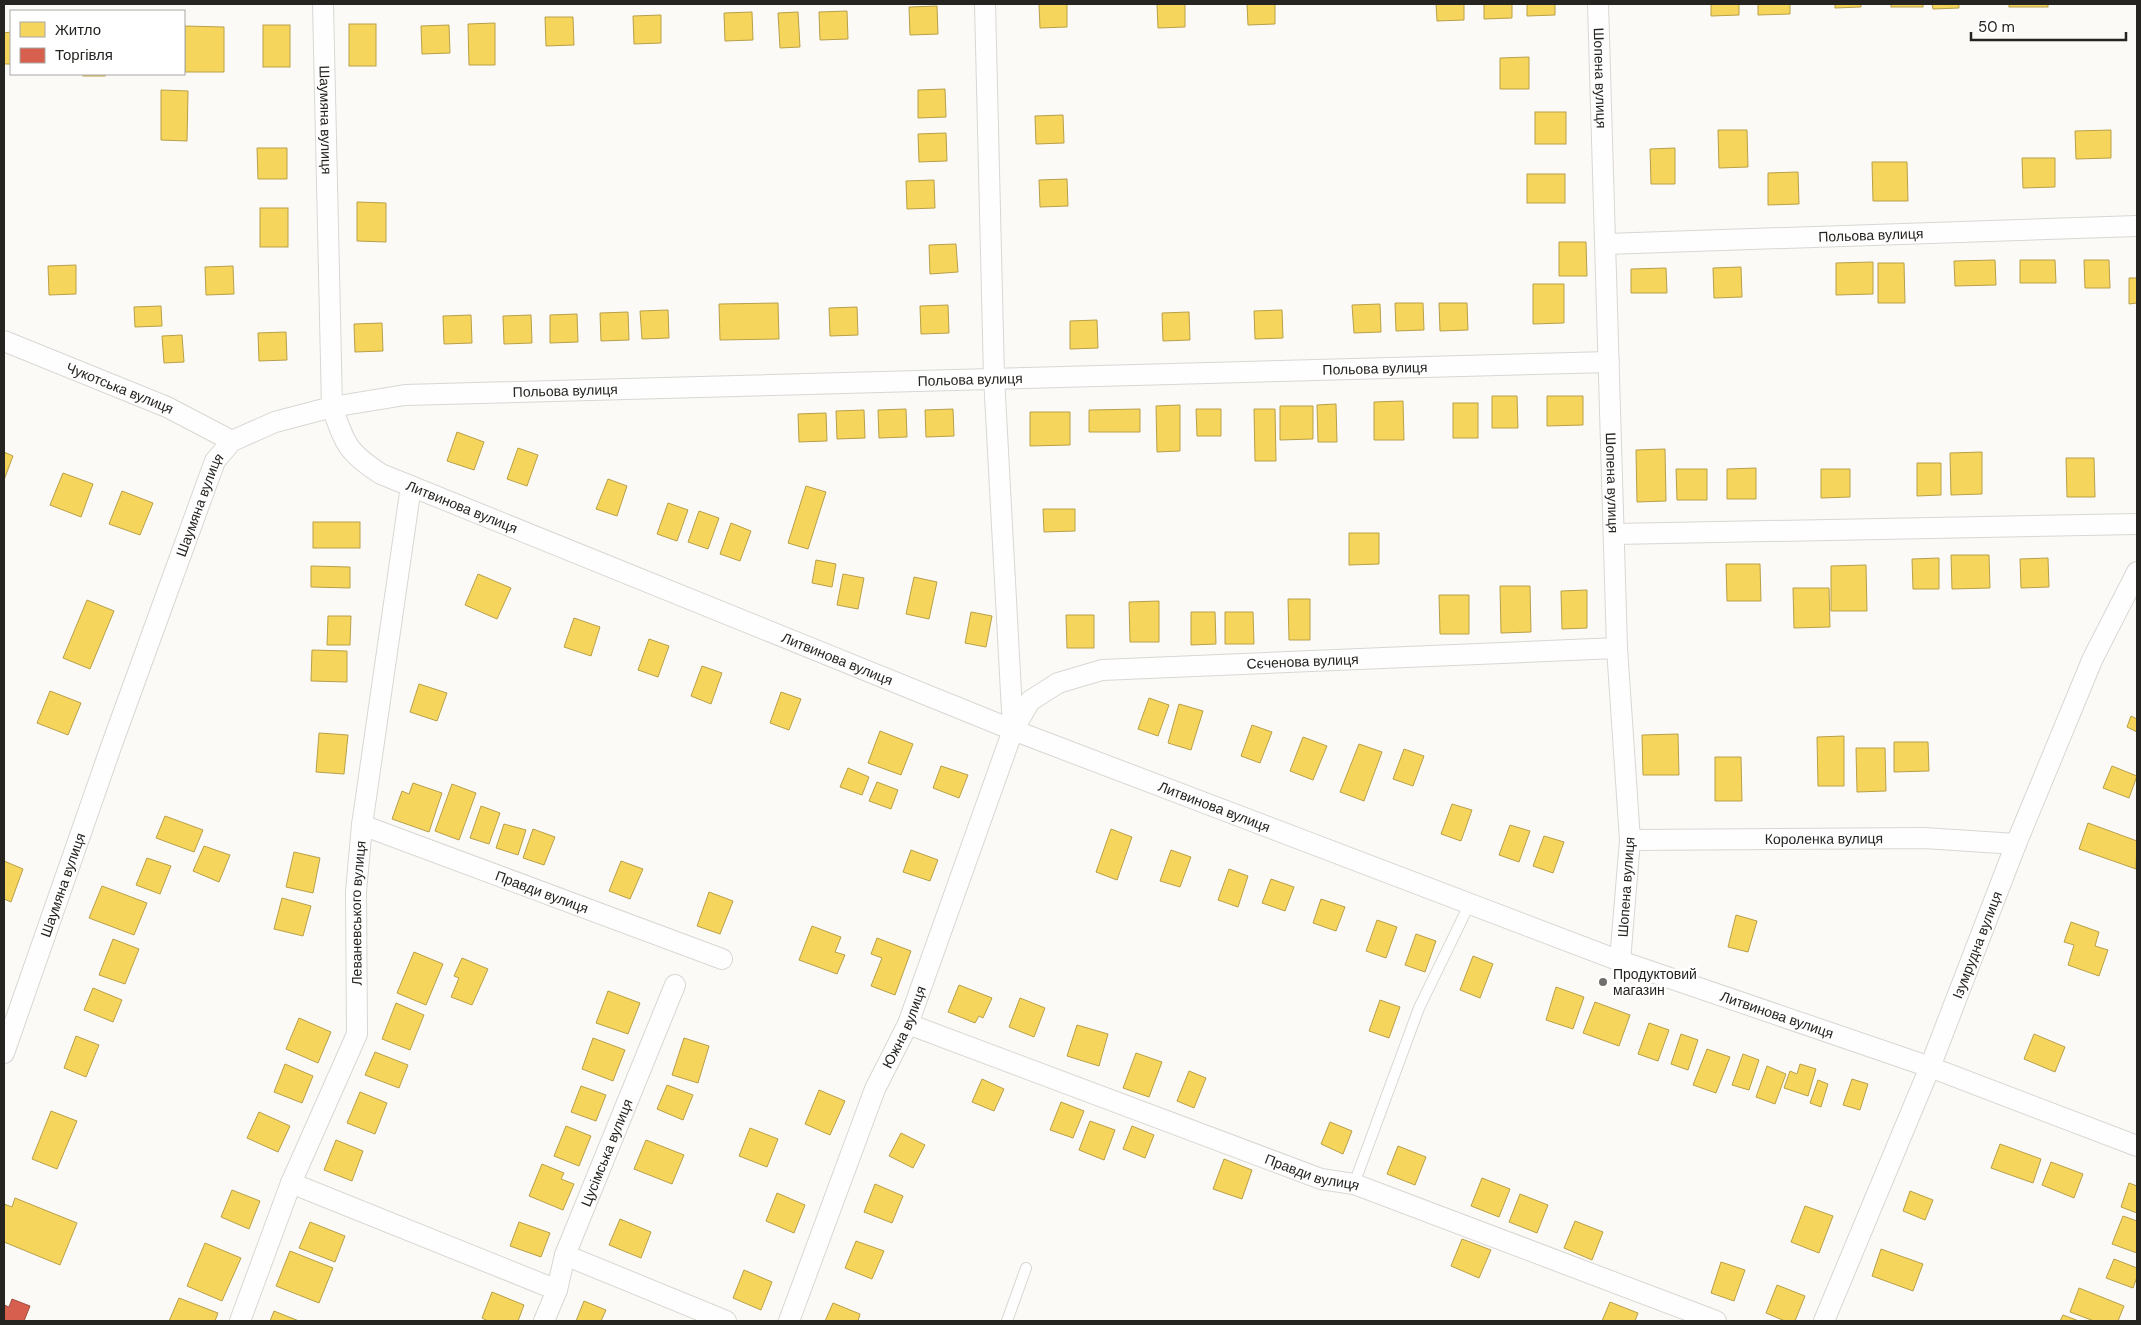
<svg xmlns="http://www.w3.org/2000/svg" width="2141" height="1325" font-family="'DM Sans',sans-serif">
	<rect width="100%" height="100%" fill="#fcfaf6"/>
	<g fill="#f6d55c" stroke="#b8a04a">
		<polygon points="1039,4 1067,4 1067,27 1040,28"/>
		<polygon points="1157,4 1185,4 1185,27 1158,28"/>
		<polygon points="1247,4 1275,4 1275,24 1248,25"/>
		<polygon points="1436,4 1464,4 1464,20 1437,21"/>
		<polygon points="1484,4 1512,4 1512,18 1484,19"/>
		<polygon points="1527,4 1555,4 1555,15 1527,16"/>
		<polygon points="1711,4 1739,4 1739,15 1711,16"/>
		<polygon points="1758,4 1790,4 1790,14 1758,15"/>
		<polygon points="1835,4 1861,4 1861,7 1835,8"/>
		<rect x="1891" y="4" width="32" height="3"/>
		<polygon points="1932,4 1959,4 1959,8 1933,9"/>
		<rect x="2009" y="4" width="39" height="3"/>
		<polygon points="937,6 938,34 910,35 909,7"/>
		<polygon points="847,11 848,39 820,40 819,12"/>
		<polygon points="752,12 753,40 725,41 724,13"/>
		<polygon points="798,12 800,47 780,48 778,13"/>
		<polygon points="661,15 661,43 634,44 633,16"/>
		<polygon points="545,17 573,17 574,45 546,46"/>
		<polygon points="495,23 495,65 469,65 468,24"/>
		<rect x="349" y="24" width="27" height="42"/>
		<rect x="263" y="25" width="27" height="42"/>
		<polygon points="449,25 450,53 422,54 421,26"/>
		<polygon points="185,26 224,27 224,72 185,72"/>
		<polygon points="11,32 11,64 4,64 4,33"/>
		<polygon points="1529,57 1529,89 1500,89 1500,58"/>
		<rect x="83" y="74" width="22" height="2"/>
		<polygon points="945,89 946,117 918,118 918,90"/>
		<polygon points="161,90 188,91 187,141 161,140"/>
		<rect x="1535" y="112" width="31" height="32"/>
		<polygon points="1063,115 1064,143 1036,144 1035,116"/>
		<polygon points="1718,130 1747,130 1748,167 1719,168"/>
		<polygon points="2111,130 2111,158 2076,159 2075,131"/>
		<polygon points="946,133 947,161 919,162 918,134"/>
		<polygon points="257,148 287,148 287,179 258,179"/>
		<polygon points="1675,148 1675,184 1651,184 1650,149"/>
		<polygon points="2022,158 2055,158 2055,187 2023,188"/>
		<polygon points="1872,162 1907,162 1908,201 1873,201"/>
		<polygon points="1798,172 1799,204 1768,205 1768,173"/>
		<rect x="1527" y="174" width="38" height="29"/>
		<polygon points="1067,179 1068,206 1040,207 1039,180"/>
		<polygon points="934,180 935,208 907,209 906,181"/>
		<polygon points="357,202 386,203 386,242 357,241"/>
		<rect x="260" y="208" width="28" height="39"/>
		<polygon points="1559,242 1586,242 1587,276 1559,276"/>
		<polygon points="956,244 958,272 930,274 929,245"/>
		<polygon points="1995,260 1996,285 1955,286 1954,261"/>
		<polygon points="2020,260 2055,260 2056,283 2020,283"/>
		<polygon points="2084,260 2109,260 2110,288 2085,288"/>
		<polygon points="1873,262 1873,294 1836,295 1836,263"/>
		<polygon points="1878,263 1904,263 1905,303 1878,303"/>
		<polygon points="76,265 76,294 49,295 48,266"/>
		<polygon points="233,266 234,294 206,295 205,267"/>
		<polygon points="1741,267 1742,297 1714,298 1713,268"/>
		<polygon points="1666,268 1667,293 1631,293 1631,269"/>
		<polygon points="2129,278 2137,278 2137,303 2129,304"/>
		<polygon points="1533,284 1564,284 1564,323 1533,324"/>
		<polygon points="778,303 779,339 720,340 719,304"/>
		<polygon points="1395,303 1423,303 1424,330 1396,331"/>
		<polygon points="1439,303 1467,303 1468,330 1440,331"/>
		<polygon points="1380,304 1381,332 1354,333 1352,305"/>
		<polygon points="948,305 949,333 921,334 920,306"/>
		<polygon points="161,306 162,326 135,327 134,307"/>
		<polygon points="857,307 858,335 830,336 829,308"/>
		<polygon points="668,310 669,338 642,339 640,311"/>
		<polygon points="1282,310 1283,338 1255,339 1254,311"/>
		<polygon points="628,312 629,340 601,341 600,313"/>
		<polygon points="1189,312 1190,340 1163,341 1162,313"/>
		<polygon points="577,314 578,342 550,343 550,315"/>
		<polygon points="471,315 472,343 444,344 443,316"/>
		<polygon points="531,315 532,343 504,344 503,316"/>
		<polygon points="1097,320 1098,348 1070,349 1070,321"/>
		<polygon points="382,323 383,351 355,352 354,324"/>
		<polygon points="286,332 287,360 259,361 258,333"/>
		<polygon points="182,335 184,362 164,363 162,336"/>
		<polygon points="1492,396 1517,396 1518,428 1492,428"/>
		<polygon points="1547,396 1583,396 1583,425 1547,426"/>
		<polygon points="1403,401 1404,440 1374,440 1374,402"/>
		<rect x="1453" y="403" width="25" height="35"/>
		<polygon points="1336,404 1337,442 1318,442 1317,405"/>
		<polygon points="1180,405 1180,451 1157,452 1156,406"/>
		<polygon points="1280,406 1313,406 1313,439 1280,440"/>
		<polygon points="906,409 907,437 879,438 878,410"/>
		<polygon points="953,409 954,436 926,437 925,410"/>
		<polygon points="1140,409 1140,432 1089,432 1089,410"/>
		<polygon points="1196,409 1221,409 1221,436 1197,436"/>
		<polygon points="1254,409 1275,409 1276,461 1255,461"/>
		<polygon points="864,410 865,438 837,439 836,411"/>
		<polygon points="1030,412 1070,412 1070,445 1030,446"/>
		<polygon points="826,413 827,441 799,442 798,414"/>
		<polygon points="457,432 484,442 474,470 447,461"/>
		<polygon points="518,448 538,455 527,486 507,479"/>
		<polygon points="1665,449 1666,501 1637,502 1636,450"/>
		<polygon points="4,452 13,456 4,480"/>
		<polygon points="1982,452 1982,494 1951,495 1950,453"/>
		<polygon points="2066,458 2094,458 2095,497 2067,497"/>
		<polygon points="1917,463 1941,463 1941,495 1917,496"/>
		<polygon points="1756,468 1756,499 1727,499 1727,469"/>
		<polygon points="1676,469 1707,469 1707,500 1677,500"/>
		<polygon points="1821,469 1850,469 1850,497 1821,498"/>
		<polygon points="63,473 93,484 81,517 50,505"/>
		<polygon points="608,479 627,486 617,516 596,509"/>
		<polygon points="806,486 826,492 808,549 788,543"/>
		<polygon points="122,491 153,503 140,535 109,524"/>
		<polygon points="668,503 688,510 677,541 657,534"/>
		<polygon points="1043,509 1075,509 1075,531 1044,532"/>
		<polygon points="699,511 719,518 708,549 688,542"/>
		<rect x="313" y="522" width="47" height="26"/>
		<polygon points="731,523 751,531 740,561 720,554"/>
		<polygon points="1349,533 1379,533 1379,564 1349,565"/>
		<polygon points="1951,555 1989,555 1990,588 1952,589"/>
		<polygon points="1939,558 1939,589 1913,589 1912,559"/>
		<polygon points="2048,558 2049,587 2021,588 2020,559"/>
		<polygon points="816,560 836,564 832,587 812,583"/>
		<polygon points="1726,564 1760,564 1761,601 1727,601"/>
		<polygon points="1866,565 1867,611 1831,611 1831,566"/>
		<polygon points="311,566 350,567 350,588 311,587"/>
		<polygon points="478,574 511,588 497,619 465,605"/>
		<polygon points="843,574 864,578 858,609 837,605"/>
		<polygon points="914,577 937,582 929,619 906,614"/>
		<polygon points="1500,586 1530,586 1531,632 1501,633"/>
		<polygon points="1793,588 1829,588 1830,627 1794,628"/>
		<polygon points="1587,590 1587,628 1562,629 1561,591"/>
		<polygon points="1439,595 1469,595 1469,634 1440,634"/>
		<polygon points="1288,599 1310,599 1310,640 1289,640"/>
		<polygon points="87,600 114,611 90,669 63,658"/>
		<polygon points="1159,601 1159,642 1130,642 1129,602"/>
		<polygon points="971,612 992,616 986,647 965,643"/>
		<polygon points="1191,612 1215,612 1216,644 1191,645"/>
		<polygon points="1225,612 1253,612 1254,644 1225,644"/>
		<polygon points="1066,615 1094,615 1094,648 1067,648"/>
		<polygon points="328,616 351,616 350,645 327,645"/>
		<polygon points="574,618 600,627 591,656 564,647"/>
		<polygon points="649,639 669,646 658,677 638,670"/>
		<polygon points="312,650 347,651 347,682 311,681"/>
		<polygon points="702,666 722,673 711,704 691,696"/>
		<polygon points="419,684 447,693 437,721 410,712"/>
		<polygon points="50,691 81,703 68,735 37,723"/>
		<polygon points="781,692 801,699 789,730 770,723"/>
		<polygon points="1149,698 1169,705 1158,736 1138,729"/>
		<polygon points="1179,704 1203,711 1191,750 1168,743"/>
		<polygon points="2131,716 2137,719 2137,732 2127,727"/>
		<polygon points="1252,725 1272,732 1260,763 1241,756"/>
		<polygon points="880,731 913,744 901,775 868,763"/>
		<polygon points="319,733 348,735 344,774 316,772"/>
		<polygon points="1678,734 1679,775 1643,775 1642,735"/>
		<polygon points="1844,736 1844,786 1818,786 1817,737"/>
		<polygon points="1303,737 1327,746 1313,780 1290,771"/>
		<polygon points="1894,742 1928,742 1929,771 1894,772"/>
		<polygon points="1359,744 1382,752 1364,801 1340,792"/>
		<polygon points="1856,748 1885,748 1886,791 1857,792"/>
		<polygon points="1404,749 1424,756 1413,786 1393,779"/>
		<polygon points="1715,757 1741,757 1742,801 1715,801"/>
		<polygon points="941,766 968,775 959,798 933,788"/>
		<polygon points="2112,766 2137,776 2129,798 2103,788"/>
		<polygon points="848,768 869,777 862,795 840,787"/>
		<polygon points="877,782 898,790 891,809 869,801"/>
		<polygon points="413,783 442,793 429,832 392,819 402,791 409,794"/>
		<polygon points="452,784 476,793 459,840 435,831"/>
		<polygon points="1452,804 1472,810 1461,841 1441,834"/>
		<polygon points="481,806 500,813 489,844 470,838"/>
		<polygon points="165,816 203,830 194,852 156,838"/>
		<polygon points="2088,823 2137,841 2136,869 2079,849"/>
		<polygon points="504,824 526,830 518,855 496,848"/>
		<polygon points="1510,825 1530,831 1519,862 1499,855"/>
		<polygon points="533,829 555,837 544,865 523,858"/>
		<polygon points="1111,829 1132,837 1117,880 1096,872"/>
		<polygon points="1544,836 1564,842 1553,873 1533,866"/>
		<polygon points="204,846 230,855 219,882 193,871"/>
		<polygon points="911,850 938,860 930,881 903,872"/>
		<polygon points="1171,850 1191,857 1180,887 1160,881"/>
		<polygon points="294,852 320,858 313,893 286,887"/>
		<polygon points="147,858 171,866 160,894 136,885"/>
		<polygon points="4,861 23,869 11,902 4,899"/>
		<polygon points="621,861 643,869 630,899 609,891"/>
		<polygon points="1229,869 1248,876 1238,907 1218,900"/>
		<polygon points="1271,879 1294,887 1285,911 1262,903"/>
		<polygon points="102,886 147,903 134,935 89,918"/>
		<polygon points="709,892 733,901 720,934 697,926"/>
		<polygon points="282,898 311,906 303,936 274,929"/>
		<polygon points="1321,899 1345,907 1336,931 1313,923"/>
		<polygon points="1736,915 1757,921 1748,952 1728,947"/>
		<polygon points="1377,920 1397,927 1386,958 1366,951"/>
		<polygon points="2071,922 2099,932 2095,946 2108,950 2099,976 2068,965 2074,945 2064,942"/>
		<polygon points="812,926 841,937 835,952 845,955 837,974 799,960"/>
		<polygon points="1416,934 1436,941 1425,972 1405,965"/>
		<polygon points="877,938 911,951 895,995 871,986 882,958 871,954"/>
		<polygon points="113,939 139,949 125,984 99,975"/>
		<polygon points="414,952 443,964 426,1005 397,993"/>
		<polygon points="1473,956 1493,964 1480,998 1460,990"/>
		<polygon points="462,958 488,969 472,1005 451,997 459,978 454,976"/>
		<polygon points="959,985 992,998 983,1018 979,1016 975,1023 948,1012"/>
		<polygon points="1556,987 1584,997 1573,1029 1546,1020"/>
		<polygon points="93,988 122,1000 113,1022 84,1010"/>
		<polygon points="608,991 640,1003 628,1034 596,1023"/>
		<polygon points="1020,998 1045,1008 1034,1037 1009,1027"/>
		<polygon points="1380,1000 1400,1007 1389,1038 1369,1031"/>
		<polygon points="1595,1002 1630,1015 1619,1046 1583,1033"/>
		<polygon points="396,1003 424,1015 410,1050 382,1039"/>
		<polygon points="299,1018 331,1032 318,1063 286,1049"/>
		<polygon points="1649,1023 1669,1030 1658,1061 1638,1054"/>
		<polygon points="1077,1025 1108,1034 1099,1066 1067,1056"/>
		<polygon points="1681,1034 1698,1040 1688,1070 1671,1064"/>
		<polygon points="2034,1034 2065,1047 2055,1072 2024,1059"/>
		<polygon points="76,1036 99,1045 86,1077 64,1068"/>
		<polygon points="593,1038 625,1050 613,1081 582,1069"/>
		<polygon points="684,1038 709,1046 698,1083 672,1075"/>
		<polygon points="1707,1049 1730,1057 1716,1093 1693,1085"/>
		<polygon points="375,1052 408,1065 399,1088 365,1075"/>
		<polygon points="1136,1053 1162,1062 1149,1097 1123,1088"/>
		<polygon points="1743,1054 1759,1060 1749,1090 1732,1085"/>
		<polygon points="285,1064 313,1076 302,1103 274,1092"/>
		<polygon points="1800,1064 1816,1069 1808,1096 1784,1088 1790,1071 1797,1074"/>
		<polygon points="1767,1066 1786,1074 1775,1104 1756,1097"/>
		<polygon points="1189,1071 1206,1078 1194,1108 1177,1101"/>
		<polygon points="982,1079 1004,1089 994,1111 972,1102"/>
		<polygon points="1852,1079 1868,1084 1860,1110 1843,1105"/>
		<polygon points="1818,1080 1828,1084 1821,1107 1810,1103"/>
		<polygon points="667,1085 693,1095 683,1120 657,1109"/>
		<polygon points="581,1086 606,1095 596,1121 571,1112"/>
		<polygon points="819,1090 845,1101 830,1135 805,1124"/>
		<polygon points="360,1092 387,1103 375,1134 347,1123"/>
		<polygon points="1061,1102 1084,1111 1073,1138 1050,1130"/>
		<polygon points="51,1111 77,1121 57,1169 32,1159"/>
		<polygon points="259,1112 290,1126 278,1152 247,1138"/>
		<polygon points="1090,1121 1115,1130 1104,1160 1079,1150"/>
		<polygon points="1330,1122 1352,1131 1343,1154 1321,1144"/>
		<polygon points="566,1126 591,1136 579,1166 554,1156"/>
		<polygon points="1132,1126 1154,1135 1145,1158 1123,1149"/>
		<polygon points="750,1128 778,1139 767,1167 739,1156"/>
		<polygon points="901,1133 925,1145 913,1168 889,1156"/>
		<polygon points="336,1140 363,1151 352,1181 324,1170"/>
		<polygon points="646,1140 684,1155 672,1184 634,1169"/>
		<polygon points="2000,1144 2041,1159 2033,1183 1991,1168"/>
		<polygon points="1398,1146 1426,1157 1415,1185 1387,1174"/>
		<polygon points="1224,1159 1252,1170 1242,1199 1213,1189"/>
		<polygon points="2051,1162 2083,1174 2074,1198 2042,1185"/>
		<polygon points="542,1164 564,1173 561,1179 574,1184 563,1210 529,1196"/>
		<polygon points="1482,1178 1510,1189 1499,1217 1471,1206"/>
		<polygon points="2129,1183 2137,1186 2137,1213 2121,1207"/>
		<polygon points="875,1184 903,1196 892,1223 864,1212"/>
		<polygon points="232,1190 260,1201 249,1229 221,1217"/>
		<polygon points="1910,1191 1933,1200 1925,1220 1903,1211"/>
		<polygon points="777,1193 805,1205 794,1233 766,1221"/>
		<polygon points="1520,1194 1548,1205 1537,1233 1509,1222"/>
		<polygon points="15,1198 77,1223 60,1265 4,1242 4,1204 12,1207"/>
		<polygon points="1805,1206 1833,1216 1819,1253 1791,1242"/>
		<polygon points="2123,1216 2137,1221 2137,1253 2112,1244"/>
		<polygon points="620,1219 651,1232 641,1258 609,1245"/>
		<polygon points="1575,1221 1603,1232 1592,1260 1564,1248"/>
		<polygon points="310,1222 345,1236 335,1262 299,1248"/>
		<polygon points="519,1222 550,1233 541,1257 510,1246"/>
		<polygon points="1462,1239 1491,1250 1479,1278 1451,1266"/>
		<polygon points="856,1241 884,1251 872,1279 845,1268"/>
		<polygon points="205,1243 241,1258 222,1301 187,1286"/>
		<polygon points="1881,1249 1923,1264 1913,1291 1872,1276"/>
		<polygon points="290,1251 333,1268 319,1303 276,1286"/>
		<polygon points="2114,1259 2137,1268 2137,1277 2133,1288 2106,1278"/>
		<polygon points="1721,1262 1745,1270 1734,1301 1711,1293"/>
		<polygon points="744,1270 772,1282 761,1310 733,1298"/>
		<polygon points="1777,1285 1805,1296 1795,1321 1785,1321 1766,1313"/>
		<polygon points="2079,1288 2124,1306 2118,1321 2094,1321 2070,1312"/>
		<polygon points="492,1292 524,1305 518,1321 488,1321 482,1318"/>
		<polygon points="179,1298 218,1313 215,1321 169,1321"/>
		<polygon points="584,1301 606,1310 601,1321 576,1321"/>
		<polygon points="1610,1302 1638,1313 1635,1321 1602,1321"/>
		<polygon points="833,1303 860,1314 858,1321 825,1321"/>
		<polygon points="274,1311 299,1321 270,1321"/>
		<polygon points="2063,1315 2079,1321 2060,1321"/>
	</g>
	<polygon fill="#d6604d" stroke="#a14e40" points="12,1299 30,1306 24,1321 4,1321 4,1305 9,1307"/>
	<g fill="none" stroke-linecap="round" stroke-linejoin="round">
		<g stroke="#d9d7d3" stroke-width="12">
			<g id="service">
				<polyline points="1354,1184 1419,1008 1470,903"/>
				<polyline points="1007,1321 1026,1268"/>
			</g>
		</g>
		<g stroke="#d9d7d3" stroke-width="22">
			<g id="minor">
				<path id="s1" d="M323,4L332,407C345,444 347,452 381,474L1013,730L1620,961L1930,1067L2137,1146"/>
				<polyline points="985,4 994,377 1013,730"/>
				<path id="s2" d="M1598,4L1617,648L1630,840L1620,961"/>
				<path id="s3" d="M1606,244L2137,226"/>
				<path id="s4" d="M4,341L167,407L232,441"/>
				<polyline points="1615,534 2137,524"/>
				<path id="s5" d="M362,825L722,959"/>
				<path id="s6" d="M1630,840L1924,838L2016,844"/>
				<path id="s7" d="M908,1024L1321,1179L1354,1184L1716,1321"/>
				<path id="s8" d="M4,1053L112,744L215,461L232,441L275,422L332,407L405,395L1609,362"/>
				<polyline points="291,1183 557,1290"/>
				<polyline points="565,1255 726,1321"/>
				<path id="s9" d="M240,1321L291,1183L357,1034L356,892L362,825L411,486"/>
				<path id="s10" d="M544,1321L557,1290L565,1255L675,985"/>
				<path id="s11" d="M789,1321L875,1089L908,1024L1013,730L1030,701L1058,683L1102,670L1617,648"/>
				<path id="s12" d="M1824,1321L1930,1067L2016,844L2093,658L2137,572"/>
			</g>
		</g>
		<use href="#service" stroke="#fffefe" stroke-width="10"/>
		<use href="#minor" stroke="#fffefe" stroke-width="20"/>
	</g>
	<circle fill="#716f6b" stroke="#fff" stroke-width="2" cx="1603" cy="982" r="5"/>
	<g text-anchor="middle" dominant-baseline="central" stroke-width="5" stroke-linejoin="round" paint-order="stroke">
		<g font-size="14" fill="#262420" stroke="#fff">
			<text stroke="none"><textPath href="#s2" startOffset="74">Шопена вулиця</textPath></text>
			<text stroke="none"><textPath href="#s1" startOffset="116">Шаумяна вулиця</textPath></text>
			<text stroke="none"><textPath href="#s3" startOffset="265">Польова вулиця</textPath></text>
			<text stroke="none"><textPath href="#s8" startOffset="1805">Польова вулиця</textPath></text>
			<text stroke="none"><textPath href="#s8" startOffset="1400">Польова вулиця</textPath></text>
			<text stroke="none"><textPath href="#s4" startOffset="125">Чукотська вулиця</textPath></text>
			<text stroke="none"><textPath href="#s8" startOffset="995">Польова вулиця</textPath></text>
			<text stroke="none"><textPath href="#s2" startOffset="479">Шопена вулиця</textPath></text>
			<text stroke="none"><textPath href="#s8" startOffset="582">Шаумяна вулиця</textPath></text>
			<text stroke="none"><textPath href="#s1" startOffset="576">Литвинова вулиця</textPath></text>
			<text stroke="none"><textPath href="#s1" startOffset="981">Литвинова вулиця</textPath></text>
			<text stroke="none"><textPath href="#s11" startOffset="946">Сєченова вулиця</textPath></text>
			<text stroke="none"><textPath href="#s1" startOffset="1386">Литвинова вулиця</textPath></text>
			<text stroke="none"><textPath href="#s6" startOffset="194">Короленка вулиця</textPath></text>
			<text stroke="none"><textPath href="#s8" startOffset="178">Шаумяна вулиця</textPath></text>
			<text transform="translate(1626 887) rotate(-86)">Шопена вулиця</text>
			<text stroke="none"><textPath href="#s5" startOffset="192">Правди вулиця</textPath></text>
			<text stroke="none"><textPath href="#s9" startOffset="431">Леваневського вулиця</textPath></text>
			<text stroke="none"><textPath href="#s12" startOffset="406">Ізумрудна вулиця</textPath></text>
			<text stroke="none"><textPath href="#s1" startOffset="1986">Литвинова вулиця</textPath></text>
			<text stroke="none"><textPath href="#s11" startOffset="316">Южна вулиця</textPath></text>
			<text stroke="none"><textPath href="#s10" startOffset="180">Цусімська вулиця</textPath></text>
			<text stroke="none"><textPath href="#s7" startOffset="431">Правди вулиця</textPath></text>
		</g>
		<g font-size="14" fill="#262420" stroke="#fff" text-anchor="start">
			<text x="1613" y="974">Продуктовий<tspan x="1613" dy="16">магазин</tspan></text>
		</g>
	</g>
	<rect width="2141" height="1325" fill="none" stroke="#262420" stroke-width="10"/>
	<rect x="10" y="10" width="175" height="65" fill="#ffffff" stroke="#a8a7a6"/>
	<rect x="20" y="22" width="25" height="15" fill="#f6d55c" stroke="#a8a7a6"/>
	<text x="55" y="35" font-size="15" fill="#262420">Житло</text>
	<rect x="20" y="48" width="25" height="15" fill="#d6604d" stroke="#a8a7a6"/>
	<text x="55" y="60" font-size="15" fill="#262420">Торгівля</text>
	<path d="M1971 32v8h155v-8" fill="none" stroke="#262420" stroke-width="2.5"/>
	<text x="1978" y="32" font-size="15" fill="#262420" stroke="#ffffff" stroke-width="4" paint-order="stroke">50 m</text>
</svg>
